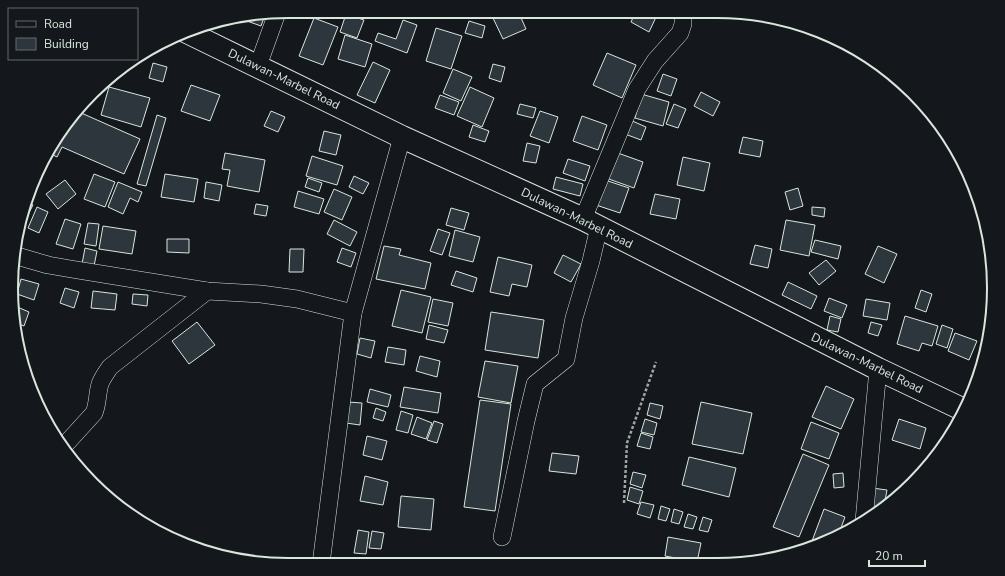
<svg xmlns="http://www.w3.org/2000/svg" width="1005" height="576" font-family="'Nunito Sans',sans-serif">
	<rect width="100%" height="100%" fill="#14181c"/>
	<g fill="#2c363c" stroke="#d8e6dc">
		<polygon points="349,11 362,11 361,16 348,14"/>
		<polygon points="507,11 518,11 526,29 503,39 493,18"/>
		<polygon points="578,11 599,11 598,17 577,16"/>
		<polygon points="636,11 654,12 658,13 649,32 631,22"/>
		<polygon points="346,14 364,20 357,38 340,32"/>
		<polygon points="265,15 261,26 247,21 249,17"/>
		<polygon points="314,18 338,27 323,65 299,56"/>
		<polygon points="403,20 417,25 407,53 375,41 378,33 396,39"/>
		<polygon points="469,21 485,26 482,38 465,33"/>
		<polygon points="436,28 462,36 451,69 426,61"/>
		<polygon points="345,35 372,44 365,67 338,59"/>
		<polygon points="607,53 636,65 622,98 593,85"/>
		<polygon points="373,62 390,70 375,103 357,95"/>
		<polygon points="153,63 167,67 163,82 149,78"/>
		<polygon points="493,64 505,67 501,82 489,78"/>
		<polygon points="453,69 472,77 461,101 443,93"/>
		<polygon points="663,74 677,79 671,96 657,91"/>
		<polygon points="191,85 220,95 210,121 181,111"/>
		<polygon points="109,87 150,98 141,127 101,115"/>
		<polygon points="470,87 494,98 482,127 457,116"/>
		<polygon points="701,92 720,102 713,116 694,106"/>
		<polygon points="641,94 669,102 663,126 635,118"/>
		<polygon points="440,95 459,102 454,115 435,108"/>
		<polygon points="520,104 536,108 533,118 517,114"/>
		<polygon points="674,104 686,109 678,128 666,124"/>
		<polygon points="271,111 285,117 278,132 264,126"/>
		<polygon points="540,111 558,117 549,143 530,136"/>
		<polygon points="79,112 140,139 124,174 62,147 57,157 49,153 58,134"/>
		<polygon points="157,115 166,118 146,186 137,184"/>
		<polygon points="582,116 607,125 598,150 573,141"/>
		<polygon points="630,120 646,127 641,140 625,134"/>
		<polygon points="473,125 489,131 485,142 469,137"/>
		<polygon points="324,131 341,135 336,155 319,151"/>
		<polygon points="743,137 763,141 760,157 739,153"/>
		<polygon points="527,143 540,146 536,163 523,161"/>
		<polygon points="615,152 643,162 634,188 606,178"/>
		<polygon points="225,153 265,160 259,192 227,186 230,170 222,169"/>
		<polygon points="312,156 343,166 337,185 306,176"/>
		<polygon points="683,157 710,163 704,191 677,185"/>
		<polygon points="568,159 590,166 585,181 563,173"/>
		<polygon points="94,174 115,182 105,207 84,199"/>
		<polygon points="165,174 198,179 194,202 161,197"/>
		<polygon points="354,176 369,183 363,194 349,187"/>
		<polygon points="556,177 583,184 580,196 553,189"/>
		<polygon points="308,178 322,183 319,192 305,187"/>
		<polygon points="65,180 76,194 58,209 46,194"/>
		<polygon points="605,180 629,188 620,213 596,205"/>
		<polygon points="118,182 142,192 138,202 130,198 123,214 108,207"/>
		<polygon points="206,182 222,185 219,201 204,198"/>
		<polygon points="798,188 803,206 790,210 785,192"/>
		<polygon points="334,189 352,197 342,220 324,212"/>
		<polygon points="298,191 324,199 319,214 294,207"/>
		<polygon points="655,194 680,199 676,219 650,214"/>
		<polygon points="27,202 33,205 22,226 20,225 21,216"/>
		<polygon points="256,204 268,206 266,216 254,214"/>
		<polygon points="37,207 48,212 39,233 28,228"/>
		<polygon points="812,207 825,208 824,217 812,215"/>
		<polygon points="451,208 469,213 464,230 446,225"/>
		<polygon points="65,219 81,224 73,249 56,244"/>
		<polygon points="334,220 357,232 350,246 327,234"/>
		<polygon points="786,220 815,225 809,256 780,250"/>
		<polygon points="88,223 99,224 96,246 84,244"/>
		<polygon points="103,226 136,231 132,254 99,249"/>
		<polygon points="19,227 24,228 20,247 17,247"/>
		<polygon points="438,229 450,233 442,255 430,251"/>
		<polygon points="455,230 480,237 473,262 449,256"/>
		<polygon points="167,239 189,239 189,253 167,252"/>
		<polygon points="815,240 841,246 838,259 811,252"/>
		<polygon points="755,245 772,249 768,268 750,264"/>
		<polygon points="384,246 401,249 399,255 431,263 425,289 376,279"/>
		<polygon points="878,246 897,254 884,283 865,274"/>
		<polygon points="85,248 97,251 94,266 82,264"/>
		<polygon points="342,248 356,253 351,267 337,262"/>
		<polygon points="290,249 304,249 303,272 289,272"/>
		<polygon points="563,255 581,264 571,282 554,273"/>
		<polygon points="498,257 532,265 527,287 512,284 509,296 490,292"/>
		<polygon points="826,260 836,271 819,285 809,273"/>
		<polygon points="456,271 477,278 473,292 451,285"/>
		<polygon points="21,279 39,284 34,300 17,294"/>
		<polygon points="788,282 817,296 811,309 782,295"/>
		<polygon points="65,288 79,292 74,308 60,303"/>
		<polygon points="401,290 431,297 422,333 392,326"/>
		<polygon points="921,290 932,294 926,312 915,308"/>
		<polygon points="93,291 117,294 115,310 91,308"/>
		<polygon points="133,294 148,295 147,306 132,304"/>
		<polygon points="829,298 847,305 842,318 824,311"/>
		<polygon points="433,299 453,303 448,326 428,322"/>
		<polygon points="866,299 890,303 887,320 863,316"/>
		<polygon points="15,306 29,312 24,326 16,323 13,311"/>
		<polygon points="491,312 544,320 538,358 485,350"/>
		<polygon points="830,316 841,319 838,332 827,330"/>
		<polygon points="905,316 938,326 932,346 922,343 919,351 897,344"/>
		<polygon points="197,322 215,345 189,364 172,341"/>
		<polygon points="871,322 882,325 878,336 868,333"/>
		<polygon points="429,325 448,330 444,343 426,339"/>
		<polygon points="942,325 953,329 947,348 936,344"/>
		<polygon points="955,333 977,341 969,360 948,351"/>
		<polygon points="985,336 989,337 983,362 977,360"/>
		<polygon points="360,338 375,341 371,358 357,354"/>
		<polygon points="388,347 406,350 404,365 385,362"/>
		<polygon points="420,356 440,361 437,377 416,371"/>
		<polygon points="485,361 518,366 511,403 478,397"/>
		<polygon points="826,386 854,399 841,429 812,417"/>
		<polygon points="404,387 441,393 438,413 400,407"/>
		<polygon points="370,389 391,395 388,407 367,402"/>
		<polygon points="480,400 511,404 495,511 464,507"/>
		<polygon points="348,402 362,403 360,425 346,423"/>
		<polygon points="701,402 752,413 743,454 692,444"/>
		<polygon points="650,403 663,406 660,419 647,415"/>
		<polygon points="376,408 386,412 383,421 373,418"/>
		<polygon points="401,411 413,415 408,433 396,430"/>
		<polygon points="417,417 432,423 426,439 411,434"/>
		<polygon points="645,419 657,423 654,435 641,432"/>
		<polygon points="899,419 926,428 920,449 892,440"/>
		<polygon points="434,421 443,424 437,443 427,440"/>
		<polygon points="811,422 839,433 829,459 801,449"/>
		<polygon points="641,433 653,437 650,449 637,446"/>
		<polygon points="367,436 387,441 382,460 363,455"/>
		<polygon points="552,453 579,456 576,474 549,471"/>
		<polygon points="803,454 829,465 799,537 773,527"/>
		<polygon points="689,457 736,468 729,497 682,485"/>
		<polygon points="633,472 646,475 642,488 630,484"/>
		<polygon points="843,473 844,487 834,488 833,474"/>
		<polygon points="365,476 388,482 383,505 360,501"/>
		<polygon points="630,487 643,491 639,504 627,500"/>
		<polygon points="872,488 887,490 884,506 881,509 869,507"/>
		<polygon points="401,496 434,499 431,530 398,527"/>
		<polygon points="641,502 654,505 650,518 637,514"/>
		<polygon points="661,506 670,509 666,521 658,519"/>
		<polygon points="674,509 683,512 679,524 671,522"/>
		<polygon points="824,509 845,517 838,536 819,544 812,541"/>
		<polygon points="688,514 697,517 693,529 684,527"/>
		<polygon points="703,517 712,520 708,532 699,530"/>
		<polygon points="358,530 369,532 366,554 354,553"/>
		<polygon points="372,531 384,533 381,549 369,548"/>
		<polygon points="668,537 701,543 697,562 665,556"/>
		<polygon points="664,558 697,564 663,564"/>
	</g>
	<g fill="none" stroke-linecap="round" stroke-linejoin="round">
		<g stroke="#d8e6dc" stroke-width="18">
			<g id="street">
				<polyline points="258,66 277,13"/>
				<polyline points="583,219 637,89 655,61 680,33 683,24 683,12"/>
				<polyline points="17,256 48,265 71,269 207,291 261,294 297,299 353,313"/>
				<path d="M63,447L94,413C98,404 97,394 100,384C102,378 106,373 110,367L207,291"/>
				<polyline points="864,521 878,369"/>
				<polyline points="502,537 526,421 535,384 566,359 574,318 591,261 599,227"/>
				<polyline points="321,564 353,313 402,137"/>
			</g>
		</g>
		<g stroke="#d8e6dc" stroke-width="24">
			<polyline id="primary" points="187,32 402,137 583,219 878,369 964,410"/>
		</g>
		<polyline stroke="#9da8a2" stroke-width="2.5" stroke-dasharray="3 2" stroke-linecap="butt" points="624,503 627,443 656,362"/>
		<use href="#street" stroke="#14181c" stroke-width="17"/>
		<use href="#primary" stroke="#14181c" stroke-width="22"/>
	</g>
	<g text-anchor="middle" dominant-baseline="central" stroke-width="3" stroke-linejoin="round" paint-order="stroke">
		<g font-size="12" fill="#d8e6dc" stroke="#14181c">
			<text transform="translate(284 79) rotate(26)">Dulawan-Marbel Road</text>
			<text transform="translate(577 218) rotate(26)">Dulawan-Marbel Road</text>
			<text transform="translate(867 363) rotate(26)">Dulawan-Marbel Road</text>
		</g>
	</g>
	<path d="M0 0H1005V576H0ZM288 18H717A270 270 0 0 1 987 288V288A270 270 0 0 1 717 558H288A270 270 0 0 1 18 288V288A270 270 0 0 1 288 18Z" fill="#14181c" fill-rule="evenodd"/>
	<path fill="none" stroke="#d8e6dc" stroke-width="2" d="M288 18H717A270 270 0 0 1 987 288V288A270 270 0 0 1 717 558H288A270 270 0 0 1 18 288V288A270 270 0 0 1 288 18Z"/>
	<rect x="8" y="8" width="130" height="52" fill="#14181c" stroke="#626a69"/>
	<rect x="16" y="21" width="20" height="6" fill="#14181c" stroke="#626a69"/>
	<text x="44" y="28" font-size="12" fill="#d8e6dc">Road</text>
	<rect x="16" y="38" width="20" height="12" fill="#2c363c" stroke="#626a69"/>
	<text x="44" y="48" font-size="12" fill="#d8e6dc">Building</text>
	<path d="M869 560v6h56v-6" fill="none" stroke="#d8e6dc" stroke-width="2"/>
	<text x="875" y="560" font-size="12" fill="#d8e6dc" stroke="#14181c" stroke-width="3" paint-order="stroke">20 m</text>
</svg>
